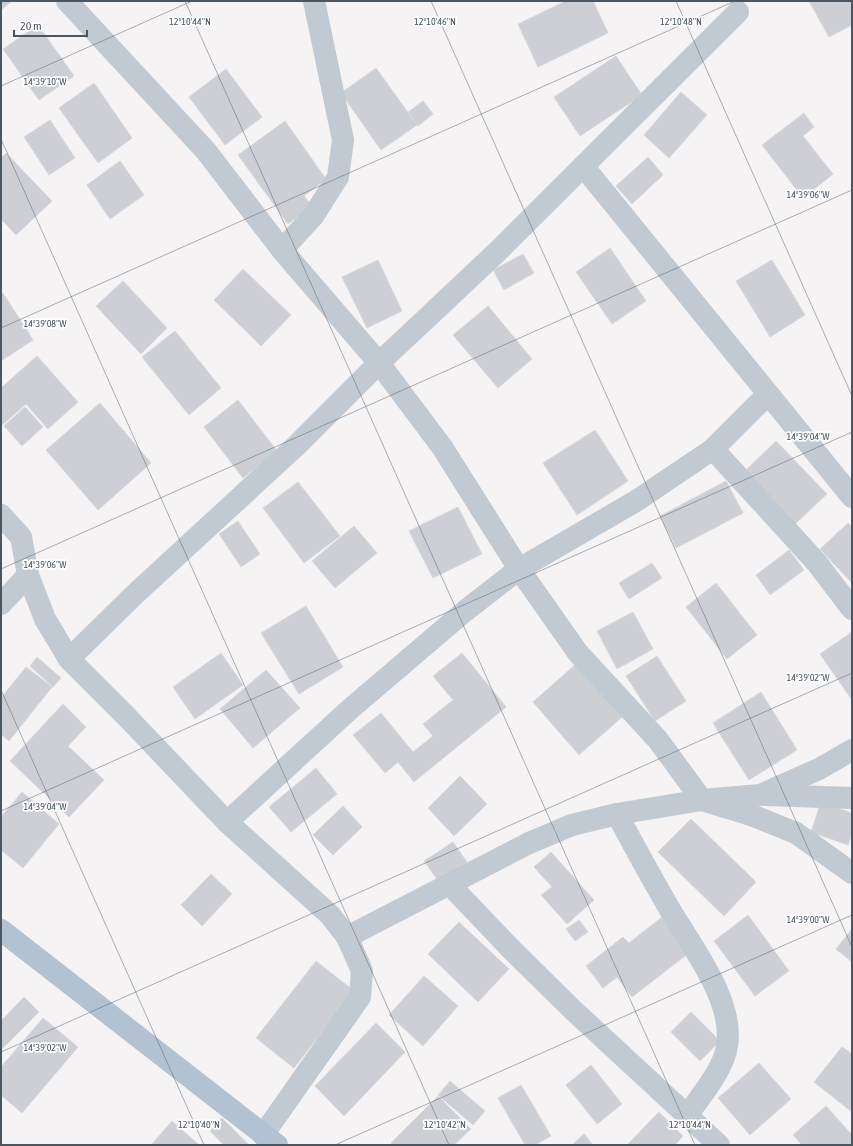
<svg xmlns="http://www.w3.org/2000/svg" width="853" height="1146" font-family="'Asap Condensed',sans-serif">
	<rect width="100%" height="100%" fill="#f5f3f3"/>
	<g fill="#cdcfd5" stroke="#d7d9de">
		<polygon points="1,1 12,1 1,10"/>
		<polygon points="566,1 593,1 608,33 538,67 518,24"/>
		<polygon points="809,1 852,1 852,25 829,37"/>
		<polygon points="38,25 74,76 39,100 3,49"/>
		<polygon points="616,56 642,95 580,136 554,97"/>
		<polygon points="376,68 417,125 381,150 341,93"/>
		<polygon points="226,69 262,117 225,145 189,97"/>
		<polygon points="94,83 132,138 98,163 59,108"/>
		<polygon points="681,92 707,115 669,158 644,135"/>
		<polygon points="423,101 433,114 418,126 408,112"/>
		<polygon points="804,113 814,127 803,136 833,174 803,198 762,145"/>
		<polygon points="50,120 75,158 49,175 24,137"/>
		<polygon points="285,121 326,179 304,196 312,206 288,224 238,155"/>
		<polygon points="6,153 52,201 16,235 1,219 1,158"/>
		<polygon points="648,157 663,175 632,204 616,186"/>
		<polygon points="120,161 144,195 110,219 87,185"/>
		<polygon points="610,248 646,301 612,324 576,272"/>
		<polygon points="523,254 534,273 504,290 493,270"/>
		<polygon points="378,260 402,311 367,328 342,277"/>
		<polygon points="772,260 805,315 770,337 736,281"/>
		<polygon points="243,269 291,315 261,346 214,300"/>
		<polygon points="123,281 167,328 141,354 96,306"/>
		<polygon points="3,293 33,340 1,361 1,295"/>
		<polygon points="488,306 532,359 498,388 453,335"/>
		<polygon points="175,331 221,388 189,415 142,357"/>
		<polygon points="37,356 78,402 48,429 26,404 2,425 1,388"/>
		<polygon points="238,400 277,451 243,478 204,427"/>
		<polygon points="100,403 151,463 98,510 46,450"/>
		<polygon points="25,407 43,427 22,446 4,426"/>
		<polygon points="595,430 628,481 577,515 543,463"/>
		<polygon points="776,441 827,494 794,525 744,472"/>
		<polygon points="726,481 743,513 676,548 660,516"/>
		<polygon points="298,482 340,536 304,563 263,508"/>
		<polygon points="458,507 482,554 433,578 409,531"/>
		<polygon points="238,521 260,554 241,567 219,534"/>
		<polygon points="848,523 852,527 852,583 820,549"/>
		<polygon points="354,526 377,553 335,588 312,561"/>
		<polygon points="789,550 804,570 770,595 756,575"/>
		<polygon points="652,563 662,578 629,599 619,583"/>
		<polygon points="716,583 757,635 727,659 686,607"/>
		<polygon points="306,606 343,667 299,694 261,633"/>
		<polygon points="633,612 653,649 617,669 597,631"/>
		<polygon points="852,632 852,700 820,654"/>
		<polygon points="221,653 243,685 195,719 173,687"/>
		<polygon points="462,653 506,707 414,782 398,762 385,773 353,735 381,713 413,752 433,736 423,724 453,700 433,676"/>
		<polygon points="657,656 686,701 655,721 626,676"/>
		<polygon points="37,657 61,678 53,687 30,666"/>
		<polygon points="576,664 622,717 579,755 533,702"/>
		<polygon points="26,667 52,687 9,741 1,734 1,698"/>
		<polygon points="266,670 300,708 253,748 220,709"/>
		<polygon points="761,692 797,750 749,780 713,723"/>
		<polygon points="63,704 86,727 68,746 104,780 69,817 10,761"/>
		<polygon points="316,768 337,794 291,832 269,807"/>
		<polygon points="460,776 487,804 454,836 428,808"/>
		<polygon points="22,792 59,824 23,868 1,850 1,817"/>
		<polygon points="821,802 852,813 852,834 848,845 811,832"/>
		<polygon points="343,806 362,827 333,855 313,835"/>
		<polygon points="691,819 756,882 724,916 658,852"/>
		<polygon points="453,842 467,862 439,882 424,861"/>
		<polygon points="551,852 594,900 567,924 541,895 552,887 534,867"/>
		<polygon points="211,874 232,894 202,926 181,905"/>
		<polygon points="748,915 789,971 755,996 714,941"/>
		<polygon points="662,917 689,953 632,997 617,977 603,988 586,966 623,937 629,943"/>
		<polygon points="579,920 588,932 575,941 566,929"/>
		<polygon points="459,922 509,969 478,1002 428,954"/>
		<polygon points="852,929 852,962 836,949"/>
		<polygon points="316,961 354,991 294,1068 256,1038"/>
		<polygon points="424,976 458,1006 423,1046 389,1015"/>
		<polygon points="24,997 39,1012 3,1048 1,1045 1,1021"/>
		<polygon points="691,1012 720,1041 700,1061 671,1032"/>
		<polygon points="43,1018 78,1047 22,1113 1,1095 1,1067"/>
		<polygon points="376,1023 405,1052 344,1116 315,1086"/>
		<polygon points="842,1047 852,1054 852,1112 814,1082"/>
		<polygon points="759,1063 791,1099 750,1135 718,1098"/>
		<polygon points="591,1065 622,1104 597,1124 566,1085"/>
		<polygon points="450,1081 485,1111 473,1125 438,1095"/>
		<polygon points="521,1085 551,1136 535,1145 525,1145 498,1098"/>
		<polygon points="438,1096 471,1129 454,1145 393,1145 391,1143"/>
		<polygon points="826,1106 852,1135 852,1145 802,1145 793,1135"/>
		<polygon points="659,1112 683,1136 675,1145 627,1145"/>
		<polygon points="222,1118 249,1145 224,1145 210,1131"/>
		<polygon points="172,1121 199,1145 151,1145"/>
		<polygon points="584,1134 593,1145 572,1145"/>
	</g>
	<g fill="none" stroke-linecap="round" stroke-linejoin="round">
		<g stroke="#c1cad2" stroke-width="22">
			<polyline points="67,1 206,151 282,250 379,363 442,447 519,569 578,653 658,740 702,800 760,795 819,769 852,750"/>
			<polyline points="583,166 852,497"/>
			<polyline points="282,250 314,215 338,177 343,140 314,1"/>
			<polyline points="713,449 817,563 852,609"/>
			<polyline points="1,515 21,537 28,575 45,619 69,659 125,715 227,822 330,915 347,937 362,971 360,997 263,1135"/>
			<polyline points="1,604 28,575"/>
			<polyline points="69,659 133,596 296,446 379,363 497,252 738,12"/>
			<polyline points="765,795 852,798"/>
			<path d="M617,814C634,846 651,877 669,908C690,944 735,1001 727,1046C724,1069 700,1097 686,1117"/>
			<polyline points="227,822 349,710 465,611 519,569 636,501 713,449 768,394"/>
			<polyline points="449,884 511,949 574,1011 719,1145"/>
			<polyline points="347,937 529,843 572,825 617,814 702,800 751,815 796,833 852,873"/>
		</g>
		<polyline stroke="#b3c2d1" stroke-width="22" points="1,930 277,1145"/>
	</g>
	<path fill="none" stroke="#4a5661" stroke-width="1" stroke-opacity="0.45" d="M185,1L695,1145M431,1L852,947M676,1L852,396M1,86L192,1M1,139L449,1145M1,328L735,1M1,569L852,190M1,690L204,1145M1,811L852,432M1,1052L852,673M335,1145L852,915"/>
	<g font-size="10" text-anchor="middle" fill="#4a5661" stroke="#fff" stroke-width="3.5" stroke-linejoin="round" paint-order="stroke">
		<text x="190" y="25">12°10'44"N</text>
		<text x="435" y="25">12°10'46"N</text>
		<text x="681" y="25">12°10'48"N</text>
		<text x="45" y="85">14°39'10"W</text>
		<text x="808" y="198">14°39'06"W</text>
		<text x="45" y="327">14°39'08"W</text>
		<text x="808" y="440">14°39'04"W</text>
		<text x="45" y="568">14°39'06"W</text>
		<text x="808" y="681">14°39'02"W</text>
		<text x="45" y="810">14°39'04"W</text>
		<text x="808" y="923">14°39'00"W</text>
		<text x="45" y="1051">14°39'02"W</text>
		<text x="199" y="1128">12°10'40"N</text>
		<text x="445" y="1128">12°10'42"N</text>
		<text x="690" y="1128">12°10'44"N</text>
	</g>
	<rect width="853" height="1146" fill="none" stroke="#4a5661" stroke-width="4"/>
	<path d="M14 30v6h73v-6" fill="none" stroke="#4a5661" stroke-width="2"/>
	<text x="20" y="30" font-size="12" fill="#4a5661" stroke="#ffffff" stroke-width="3" paint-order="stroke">20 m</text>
</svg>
